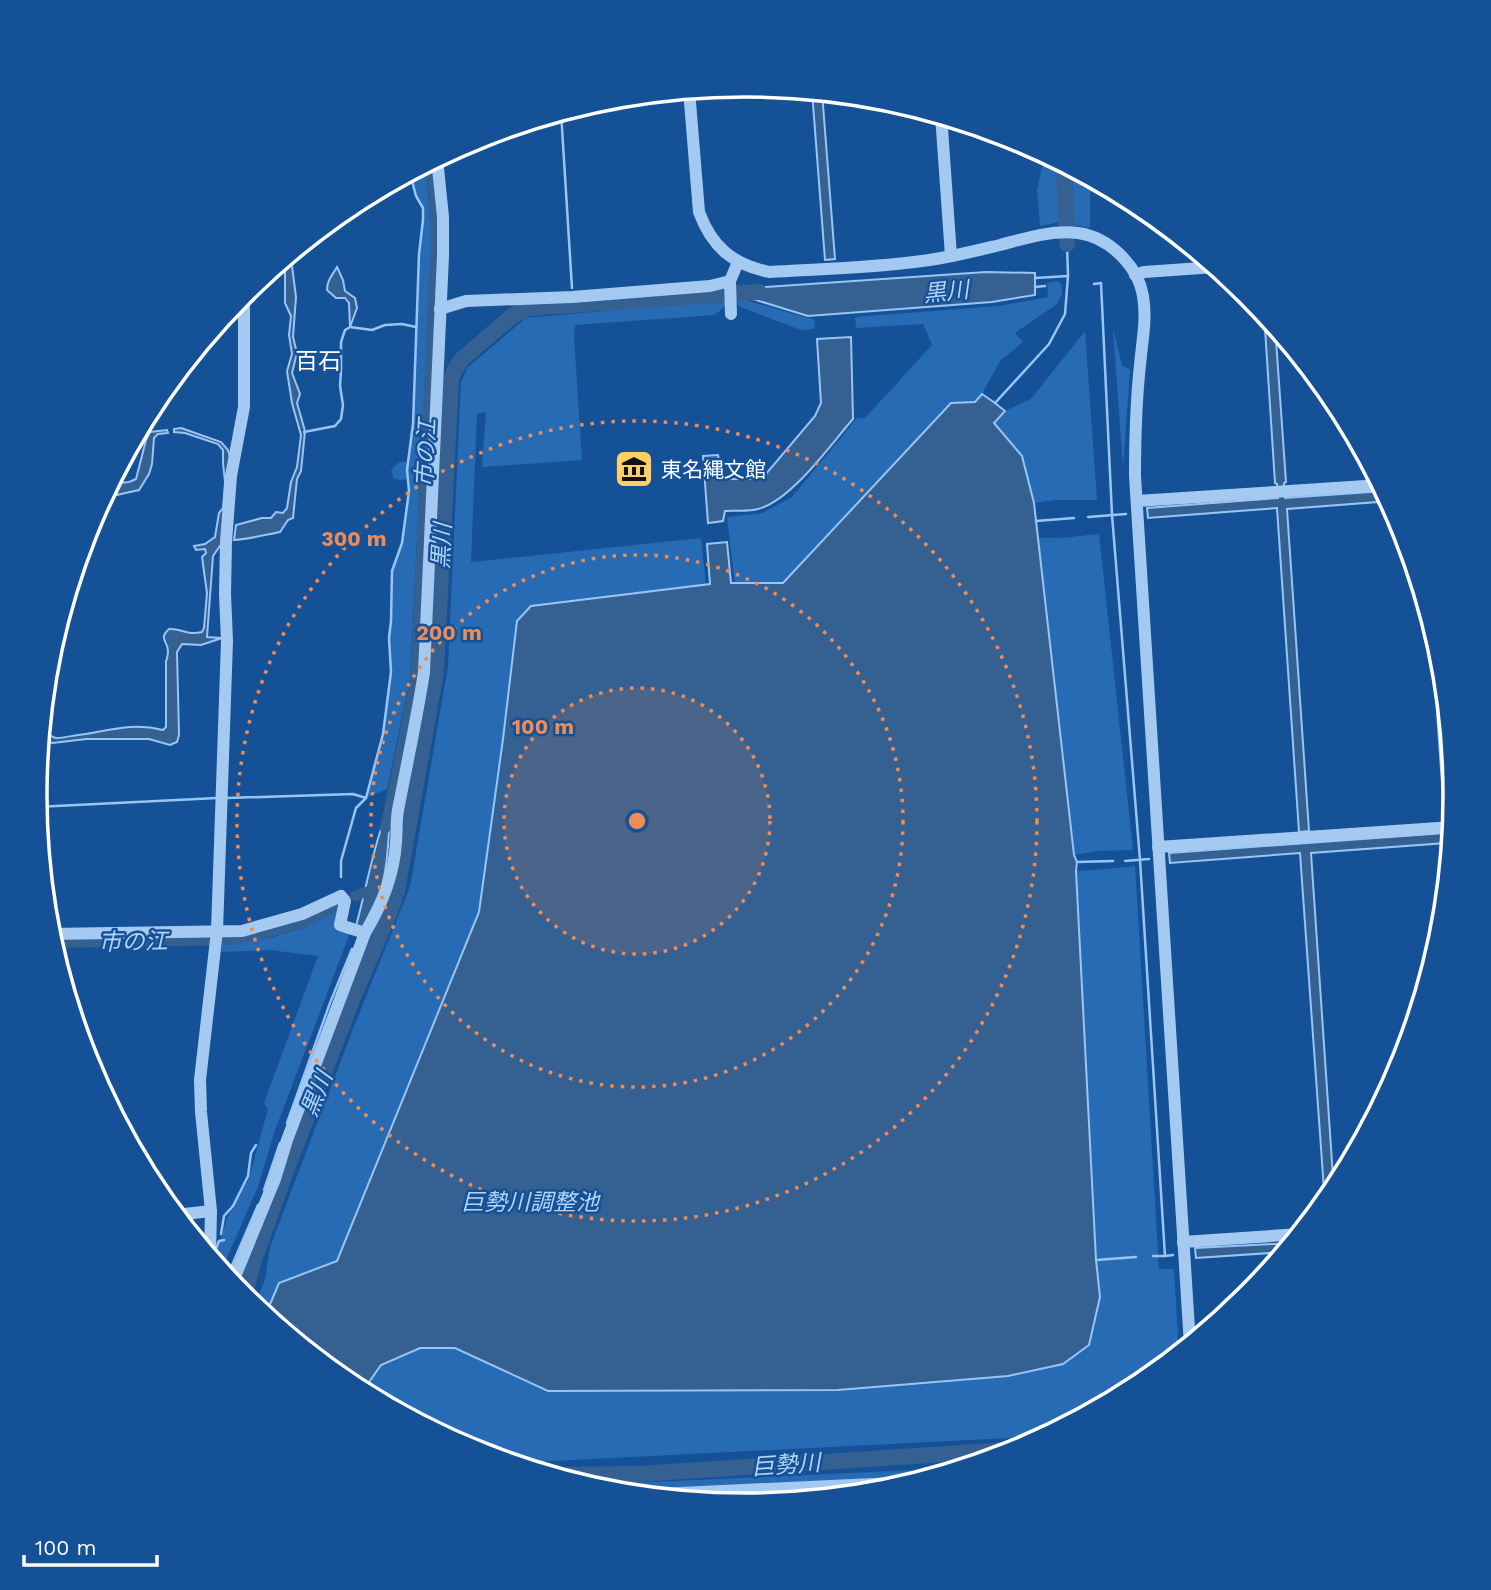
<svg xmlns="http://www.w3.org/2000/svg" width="1491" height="1590" font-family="'Work Sans','Noto Sans JP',sans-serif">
	<rect width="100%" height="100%" fill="#155196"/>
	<g fill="#286bb5">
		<polygon points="1045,153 1060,161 1058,172 1060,222 1040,226 1037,190"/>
		<path d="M425,164L432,231L410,679L387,789L366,798L383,734L391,672L389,638L391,621L392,571L402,543L409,491L408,479L401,480L394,479L391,471C396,464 400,460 408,462L413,424L419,254L423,220V208L416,196L411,177V172Z"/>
		<polygon points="1071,167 1090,177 1090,228 1074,225 1070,176"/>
		<polygon points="1058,281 1062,285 1062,294 1057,304 1015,333 1023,342 1000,361 982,394 975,402 994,423 1005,411 1031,399 1085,331 1097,500 1055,500 1034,503 1003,516 783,583 735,584 727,517 762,513 792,497 857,418 865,418 932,345 923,324 856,328 855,317 999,306 1048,297 1047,283"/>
		<polygon points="725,300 725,306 715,315 575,325 574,337 582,460 482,467 486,412 477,414 471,562 701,538 706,585 637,594 623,622 1009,533 1038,538 1061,538 1099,534 1133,850 1097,851 1074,855 1031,873 1095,870 1135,866 1159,1269 1174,1269 1179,1354 1140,1386 1047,1436 533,1462 498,1459 473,1451 350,1386 279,1283 269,1307 256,1301 265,1280 270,1247 353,1029 410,887 448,666 461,383 467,368 526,318"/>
		<polygon points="745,300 815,320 814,329 801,330 738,306 737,301"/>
		<polygon points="1113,328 1122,365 1130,370 1123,468"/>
		<polygon points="338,910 336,930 350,933 274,1133 258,1187 221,1271 214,1261 227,1218 249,1178 268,1109 264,1103 318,956 269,950 221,952 222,945 270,938 304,928"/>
		<polygon points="962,1468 927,1479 622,1493 606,1492 585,1485"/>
	</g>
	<g fill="#356092" stroke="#98c5f5" stroke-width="2">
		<polygon points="812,91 822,92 835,259 825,260"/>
		<path d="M296,249L292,266L296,297L293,337L297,353L292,373L300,394L297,403L305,431L301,471L297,479L293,518L288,520L280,532C264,535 250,539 234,540L236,525L262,518H271L276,512L283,513L287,508L291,482L297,467L301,435L292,403L287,371L292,354L289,335L291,316L285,303V268L287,257Z"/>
		<path d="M337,267L343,280L345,291L355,298L357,308L350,327L349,303L345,298H336L327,290C327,280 332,276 337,267Z"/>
		<polygon points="986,272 1035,273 1035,295 992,302 808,316 746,297 739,297 736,289"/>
		<polygon points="1264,313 1275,326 1286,482 1284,483 1285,498 1385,491 1390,501 1287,509 1309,831 1299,832 1277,508 1148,518 1147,508 1278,498 1277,484 1275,483"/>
		<path d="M851,337L853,419C830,445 791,501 758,509C748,512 735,510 725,511L723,521L708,523L703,456L718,455L722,473L727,479H755L766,474L815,416L821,403L817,339Z"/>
		<polygon points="982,394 995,403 1005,411 994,423 1022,456 1034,503 1074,855 1077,862 1076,871 1096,1260 1100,1297 1089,1345 1063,1364 1008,1376 838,1390 548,1391 455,1348 420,1348 381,1365 362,1392 350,1386 265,1316 279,1283 337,1261 479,912 503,739 517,621 531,606 710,584 707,544 727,542 731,583 783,583 951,403 975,402"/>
		<path d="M181,428L221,442L228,450L230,457L222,543L213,556L207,637L222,638L201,645L182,644L177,652L179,735L177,742L170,745L149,739H86L53,743L47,742L41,738L42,729C46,732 50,737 56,738C63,738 71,736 78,735C108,731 132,722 163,730L166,727V661C167,660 168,653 168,651C168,641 158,639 169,629C182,628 186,636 202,632L204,628L207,593L202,557L206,553L205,549L196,550L194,546L205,544L215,537L219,513L223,508L225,482L223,463V450L218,444L185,433L174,432V429Z"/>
		<polygon points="167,430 168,433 158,434 154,438 152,464 149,474 139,490 103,498 110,484 129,482 136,479 146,440 150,432"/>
		<path d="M385,817H390C388,841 388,865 381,889C377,902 368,916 362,929L356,926C366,890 372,852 385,817Z"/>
		<polygon points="1445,833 1446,843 1311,853 1334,1192 1325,1204 1300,853 1170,863 1169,853"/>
		<polygon points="1293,1243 1285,1252 1196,1258 1195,1248"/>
	</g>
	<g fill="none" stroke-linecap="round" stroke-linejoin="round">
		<g stroke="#98c5f5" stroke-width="2.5">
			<polyline points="561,112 572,288"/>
			<polyline points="1035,278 1068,276 1067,244"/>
			<polyline points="1094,284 1101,283 1112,515 1140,860 1165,1256 1173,1255"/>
			<polyline points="1035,287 1045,286"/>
			<polyline points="995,403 1049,344 1065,314 1068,276"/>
			<polyline points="304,432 335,426 341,419 343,405 340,386 341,371 341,342 345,330 350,327 372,330 385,325 402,324 416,327"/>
			<polyline points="1088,517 1126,514"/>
			<polyline points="1036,521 1074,518"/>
			<polyline points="227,798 353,794 366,798"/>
			<polyline points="36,807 217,798"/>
			<polyline points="1125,861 1149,859"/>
			<polyline points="1077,862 1113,861"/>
			<polyline points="341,877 341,861 356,808 366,798 383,734 391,672 389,638 391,621 392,571 402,543 409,491 407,470 413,424 419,254 423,220 423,208 416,196 411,177 411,172"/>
			<polyline points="287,1123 330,1003 352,949"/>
			<polyline points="264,1190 280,1143"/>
			<polyline points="221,1234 224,1216 233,1206 248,1176 251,1153 256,1145"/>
			<polyline points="216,1249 219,1241 224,1240"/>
			<polyline points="1153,1256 1165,1256"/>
			<polyline points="1096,1260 1136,1257"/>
			<polyline points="227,1277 258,1205"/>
		</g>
		<g stroke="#356092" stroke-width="10">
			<polyline points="385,829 415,682 417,648 435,257 436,219 430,162"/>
			<polyline points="355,896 372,890 373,885"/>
			<polyline points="52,943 230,940 271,932 303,923 335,906"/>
		</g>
		<g stroke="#356092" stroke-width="16">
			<polyline points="1064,163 1067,244"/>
			<polyline points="244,1298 253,1263 285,1174 352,1000 389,914 397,891 436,672 451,380 454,371 462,359 512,316 528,308 759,292"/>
			<polyline points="550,1475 639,1474 1021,1449"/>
		</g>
		<g stroke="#a5caf2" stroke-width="12">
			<path d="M689,90L699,212C712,247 732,264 769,272C820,269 872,268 922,261C948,258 975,251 1000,245C1026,238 1051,230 1078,233C1109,237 1138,266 1143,296C1147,319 1142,342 1140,365C1136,402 1135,439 1135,476L1190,1345"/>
			<polyline points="941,115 951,256"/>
			<polyline points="1135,275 1144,272 1216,267"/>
			<polyline points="730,281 731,314"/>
			<polyline points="440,309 466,301 572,297 710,286 730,281 738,262"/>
			<polyline points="1137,501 1381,485"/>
			<polyline points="1437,639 1451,841"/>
			<polyline points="1158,847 1453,827"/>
			<polyline points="49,934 242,931 302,914 341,896 345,901 340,925 365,933"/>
			<polyline points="176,1215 211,1211"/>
			<polyline points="1183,1242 1300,1234"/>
			<polyline points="210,1257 211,1211 201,1112 200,1080 217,931 227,641 225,594 226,542 231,476 244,407 244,292"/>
			<path d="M232,1284L275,1179L287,1140L365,933C382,905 394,875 396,842C397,831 396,820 398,810C407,763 417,718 424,672L443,256V217L437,158"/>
			<polyline points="638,1495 916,1482"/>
		</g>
	</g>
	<circle cx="637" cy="821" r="133" fill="#ef8b55" fill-opacity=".12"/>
	<g fill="none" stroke="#ef8b55" stroke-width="3.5" stroke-dasharray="3.5 7">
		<circle cx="637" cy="821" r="133"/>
		<circle cx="637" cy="821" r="266"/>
		<circle cx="637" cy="821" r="400"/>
	</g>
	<defs>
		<g id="museum-square" transform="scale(2.0125)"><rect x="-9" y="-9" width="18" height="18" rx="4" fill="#ffcf66" stroke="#155196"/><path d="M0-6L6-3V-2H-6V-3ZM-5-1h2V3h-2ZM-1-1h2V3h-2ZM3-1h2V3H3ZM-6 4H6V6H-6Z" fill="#111"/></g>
	</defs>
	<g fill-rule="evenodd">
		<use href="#museum-square" x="634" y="469"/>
	</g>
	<g text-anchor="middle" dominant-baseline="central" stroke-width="5" stroke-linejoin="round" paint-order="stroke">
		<g font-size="21" fill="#fff" stroke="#155196" text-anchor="start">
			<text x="661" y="469">東名縄文館</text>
		</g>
		<g font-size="23" font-style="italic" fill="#b2d4f9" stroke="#155196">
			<text transform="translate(946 292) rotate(-6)">黒川</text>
			<text transform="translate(426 453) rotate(-87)">市の江</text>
			<text transform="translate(442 546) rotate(-87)">黒川</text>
			<text transform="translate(133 942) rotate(-1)">市の江</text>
			<text transform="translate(317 1094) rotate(-68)">黒川</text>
			<text x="530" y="1202">巨勢川調整池</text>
			<text transform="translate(786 1465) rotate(-4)">巨勢川</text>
		</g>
		<g font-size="23" fill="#fff" stroke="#155196">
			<text x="318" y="361">百石</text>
		</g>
	</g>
	<path d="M0 0H1491V1590H0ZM47 795a698 698 0 1 1 1396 0a698 698 0 1 1-1396 0Z" fill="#155196" fill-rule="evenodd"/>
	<path fill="none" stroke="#fff" stroke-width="3.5" d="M47 795a698 698 0 1 1 1396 0a698 698 0 1 1-1396 0Z"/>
	<circle cx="637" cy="821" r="10" fill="#ef8b55" stroke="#155196" stroke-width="3.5"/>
	<g font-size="21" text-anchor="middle" font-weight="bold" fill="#ef8b55" stroke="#155196" stroke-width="5" stroke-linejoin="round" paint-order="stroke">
		<text x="354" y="546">300 m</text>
		<text x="449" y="640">200 m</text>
		<text x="543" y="734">100 m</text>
	</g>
	<path d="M24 1555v10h133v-10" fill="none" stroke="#ffffff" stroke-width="3.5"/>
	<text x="35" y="1555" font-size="21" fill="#ffffff" stroke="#155196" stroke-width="5" paint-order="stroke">100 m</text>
</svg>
